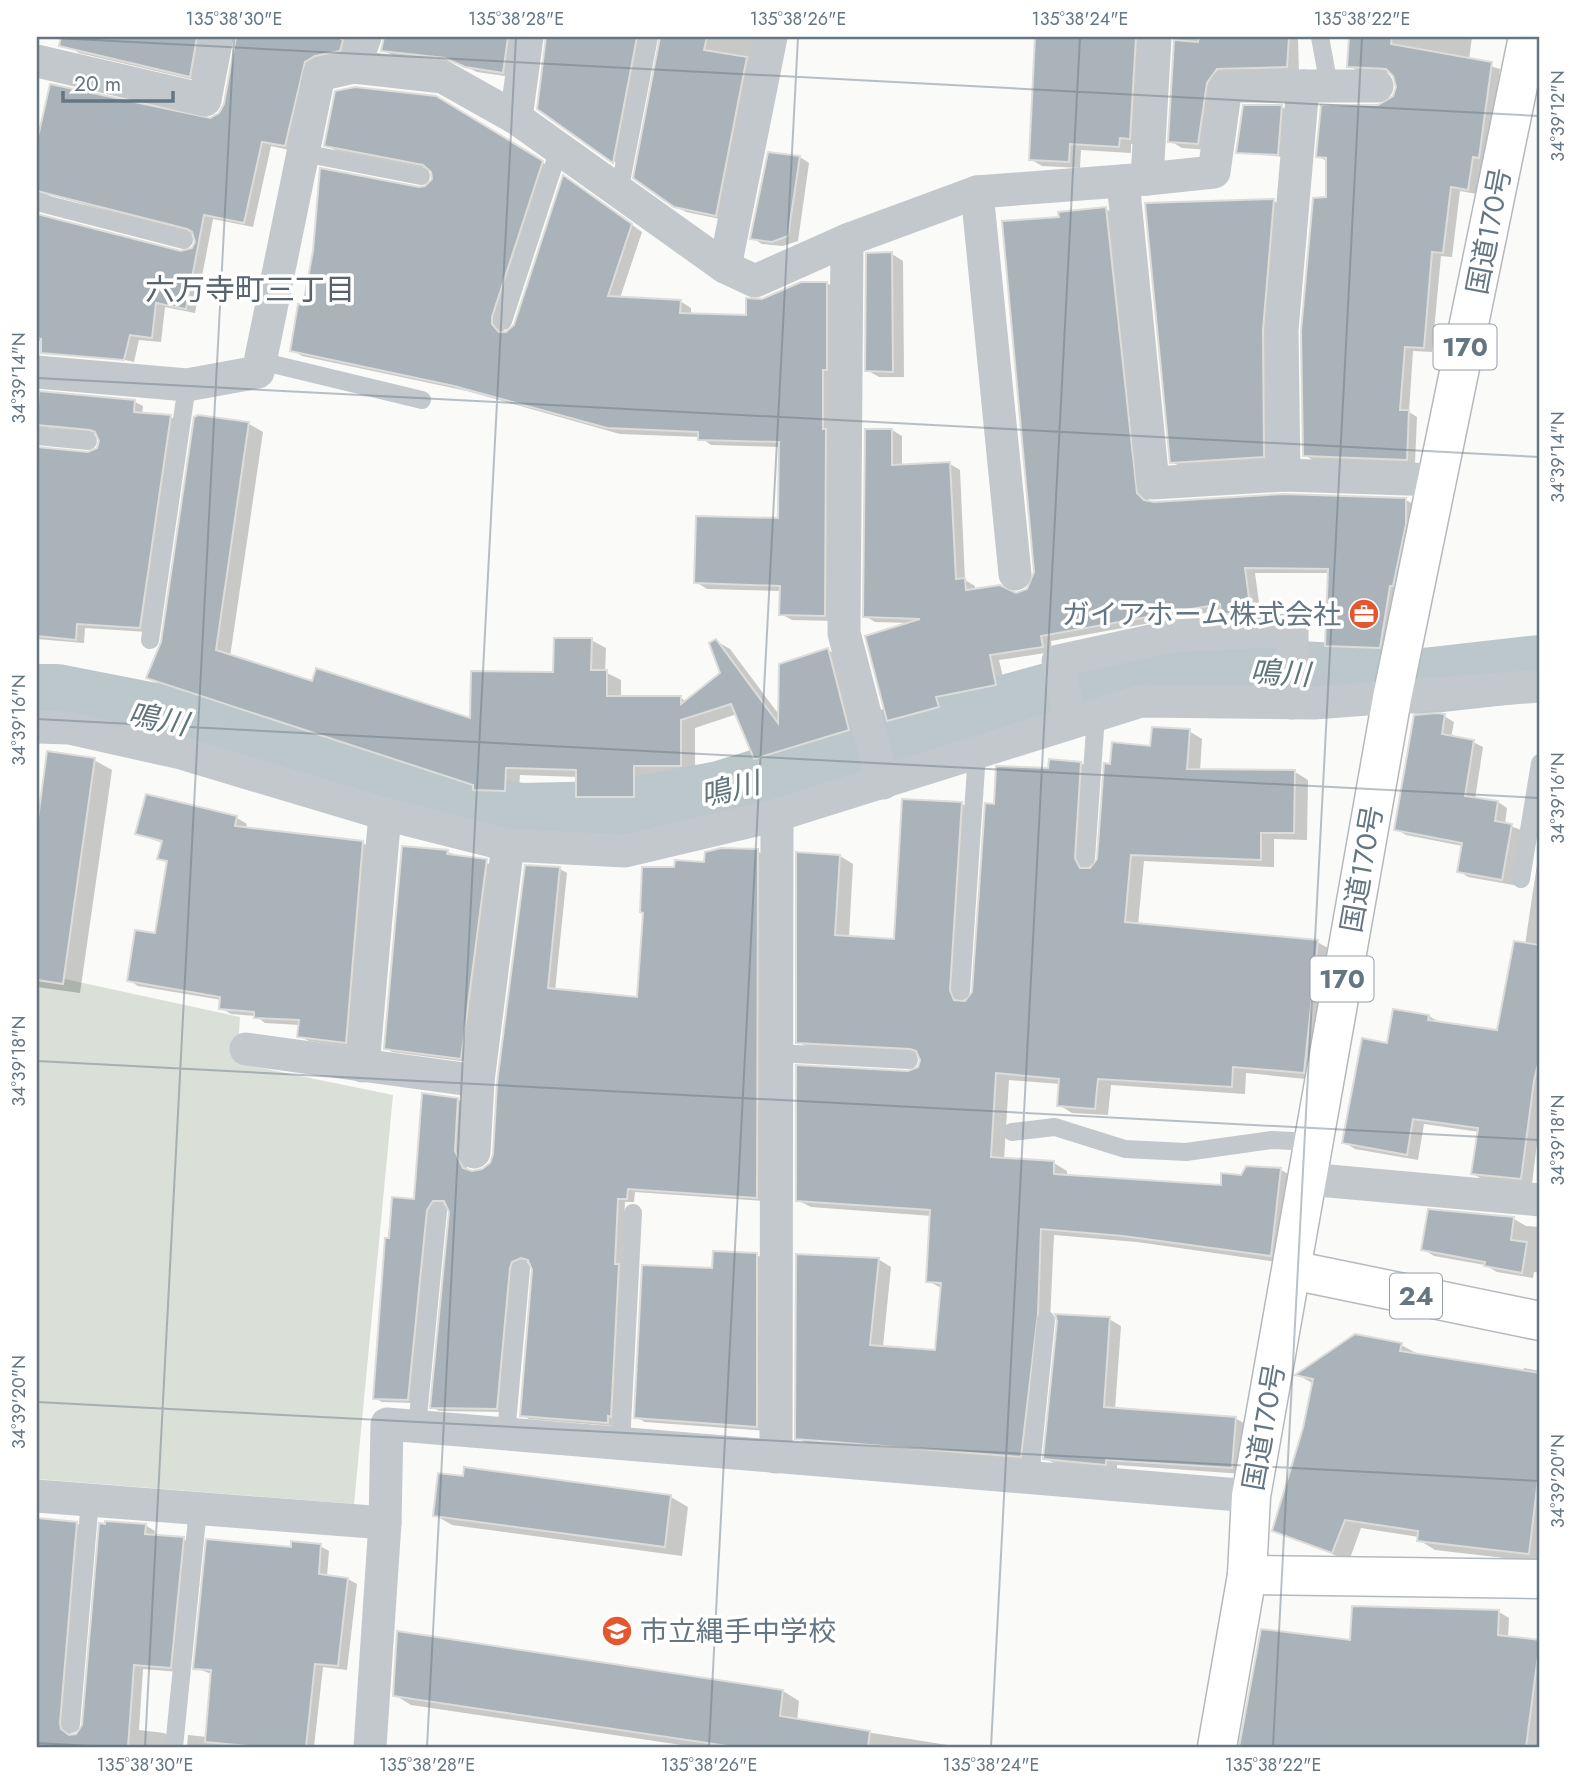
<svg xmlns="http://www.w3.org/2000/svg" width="1577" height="1784" font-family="Jost,'Noto Sans JP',sans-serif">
	<rect width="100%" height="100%" fill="#fafaf8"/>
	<polygon fill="#dadfd7" points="37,973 240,1017 237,1063 393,1095 354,1504 37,1479"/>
	<g fill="#0003">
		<polygon points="72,37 210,37 199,81 79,53 70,47"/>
		<polygon points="237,37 356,37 294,151 271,146 253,227 213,219 195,313 165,307 161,342 139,340 134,362 37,340 37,213 38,216 181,253 194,249 197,237 51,195 39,198 37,202 37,148 51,86 212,120 225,105"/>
		<polygon points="385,37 520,37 512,77 477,72 456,62 392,55 382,50"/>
		<polygon points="547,37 650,37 622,167 539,108"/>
		<polygon points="661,37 761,37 725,220 686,212 675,206"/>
		<polygon points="1036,37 1150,37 1142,145 1131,144 1131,153 1081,150 1080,168 1042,166 1030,159"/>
		<polygon points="1176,37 1298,37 1299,73 1229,75 1210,150 1182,148 1170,141"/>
		<polygon points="1350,37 1472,37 1469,60 1500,69 1487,162 1482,161 1477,194 1460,191 1452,257 1441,256 1432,352 1413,351 1409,412 1417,417 1415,464 1314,461 1305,455 1327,199 1328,162 1318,156 1378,107 1395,97 1398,87 1393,73 1358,71 1349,66"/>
		<polygon points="435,97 553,169 503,324 504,334 515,325 574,183 642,232 620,298 680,301 691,308 691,315 748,316 763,301 827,283 838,290 835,621 792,620 781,614 781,591 707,589 696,582 780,519 781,447 711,445 700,437 620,434 467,391 302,356 292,350 305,307 419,189 426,188 434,179 431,169 337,151 326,145"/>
		<polygon points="1282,107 1287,110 1283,157 1238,152"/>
		<polygon points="800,157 809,163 798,241 783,246 762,244 752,238"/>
		<polygon points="1274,201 1282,206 1273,461 1181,467 1172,462"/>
		<polygon points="1106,209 1116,215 1144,492 1151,503 1406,500 1416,506 1390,653 1337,651 1326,645 1329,573 1255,573 1261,618 1233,619 1222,610 1051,641 1052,652 999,660 1006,690 946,702 948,712 898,725 888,719 910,623 875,622 865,616 892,430 902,436 902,466 950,464 960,470 965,580 975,586 975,591 1018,595 1028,591 1035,582 1003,223 1061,219"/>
		<polygon points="892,254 903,261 904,377 879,377 867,370"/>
		<polygon points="37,393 135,402 143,406 142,415 171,417 179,422 148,632 85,628 84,643 37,639 37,449 88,454 99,448 100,435 47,428 37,433"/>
		<polygon points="249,424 263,432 230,657 313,684 472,720 555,674 591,640 606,648 605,672 621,680 621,698 681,698 687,702 722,674 716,641 730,649 780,716 828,650 842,658 863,738 769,766 755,758 737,714 695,728 695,774 648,774 648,804 592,804 578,796 578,777 520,775 518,798 489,797 475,787 162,686 148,677"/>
		<polygon points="1444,716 1454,722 1451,738 1473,742 1483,747 1475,799 1498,802 1507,808 1505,824 1527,832 1519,886 1468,877 1459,871 1463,846 1406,835 1396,829"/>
		<polygon points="1189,731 1202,739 1200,771 1295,772 1308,780 1307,840 1274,839 1274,867 1144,861 1138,925 1317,942 1330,949 1316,1080 1246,1073 1245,1094 1111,1085 1108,1115 1072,1113 1059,1105 1060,1084 1009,1080 1004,1160 1054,1163 1067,1171 1067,1177 1222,1187 1242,1177 1247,1168 1281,1170 1294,1177 1284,1263 1137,1242 1054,1235 1050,1321 1034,1464 810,1445 797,1438 878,1259 891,1267 883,1347 937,1352 943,1289 928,1281 932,1216 811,1207 797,1200 909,1073 920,1068 922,1060 920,1055 811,1049 798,1042 798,854 840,856 853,864 849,937 896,941 962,804 975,811 964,1003 971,999 995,806 1050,770 1081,763 1094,771 1089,870 1096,866 1112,766"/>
		<polygon points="49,753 94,760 112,770 80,993 37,987 37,839"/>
		<polygon points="147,796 237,818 247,824 245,829 363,843 373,849 355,1048 309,1041 299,1036 300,1025 265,1023 256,1016 231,1014 221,1008 222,1000 138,986 129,980 156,935 168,863 159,858 163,843 137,834"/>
		<polygon points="1540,844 1540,1119 1532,1184 1484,1180 1473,1174 1480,1132 1424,1124 1418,1160 1355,1149 1344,1142 1389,1045 1429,1016 1441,1023 1499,1032 1525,945"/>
		<polygon points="757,851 764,855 764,1201 635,1192 634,1202 625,1202 614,1426 529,1419 522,1415 534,1270 530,1261 519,1266 504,1412 439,1411 432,1407 451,1212 448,1203 440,1204 415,1403 382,1402 375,1398 383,1267 394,1199 416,1201 457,1099 465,1104 462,1156 469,1172 483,1171 492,1163 560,869 567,873 555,991 639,999 676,869"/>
		<polygon points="447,852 493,865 468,1062 392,1052 386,1048"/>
		<polygon points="1514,1219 1526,1226 1540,1227 1540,1273 1534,1272 1533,1278 1497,1272 1485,1265 1434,1256 1423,1249"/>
		<polygon points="757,1255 766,1260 766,1431 645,1422 636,1417"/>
		<polygon points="1109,1319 1121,1326 1115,1410 1235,1418 1247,1425 1243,1474 1117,1465 1117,1470 1057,1465 1045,1458"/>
		<polygon points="1401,1345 1418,1354 1523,1372 1524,1368 1540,1371 1540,1562 1435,1550 1419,1540 1419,1537 1361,1528 1349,1561 1274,1530 1305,1428 1314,1384 1298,1375"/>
		<polygon points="671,1497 688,1507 682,1556 452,1525 435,1515"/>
		<polygon points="37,1520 76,1523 86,1529 70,1737 77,1736 84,1726 145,1525 155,1531 154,1536 183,1539 193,1544 180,1672 143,1669 139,1730 164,1733 172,1738 172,1747 37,1747"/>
		<polygon points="320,1546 329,1551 327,1577 348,1579 357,1584 347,1670 323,1667 314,1747 187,1747 188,1735 207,1737 212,1674 195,1668 292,1549"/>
		<polygon points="1354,1608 1499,1612 1509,1618 1508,1638 1540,1641 1540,1747 1241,1747 1262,1631 1352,1642"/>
		<polygon points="399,1633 783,1691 799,1701 797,1721 960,1747 695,1747 411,1705 395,1695"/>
	</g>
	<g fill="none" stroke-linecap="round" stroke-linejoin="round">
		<polyline stroke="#bbc7cb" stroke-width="66" points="37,697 56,697 189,723 315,766 431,801 521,816 612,814 720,794 947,724 1078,688 1192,668 1424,681 1540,668"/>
	</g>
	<g fill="#aab3b9" stroke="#dcdcda" stroke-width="2">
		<polygon points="61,37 197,37 190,77 59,46"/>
		<polygon points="236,37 338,37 343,40 340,51 315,56 305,62 285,146 262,142 244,223 204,215 186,309 156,303 152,338 130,335 124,360 41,353 41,339 37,338 37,214 181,251 192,248 195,242 192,232 187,229 37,191 37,141 50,84 210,118 219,113 224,104"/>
		<polygon points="384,37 508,37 503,73 465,67 445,58 381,51"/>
		<polygon points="546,37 637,37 613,163 537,109"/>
		<polygon points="660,37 707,37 704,50 747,57 716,216 674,207 633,178"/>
		<polygon points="1035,37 1136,37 1130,139 1120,138 1119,147 1070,144 1069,162 1029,160"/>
		<polygon points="1199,37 1289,37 1287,67 1217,69 1207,83 1198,144 1168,142 1174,40 1198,42"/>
		<polygon points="1349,37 1392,37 1391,44 1492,62 1479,158 1473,157 1468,190 1451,187 1443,253 1432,252 1424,348 1405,347 1400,410 1409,410 1407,460 1303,456 1301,331 1313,198 1326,197 1326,158 1316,157 1321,105 1378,105 1393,96 1396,87 1393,76 1386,69 1347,67"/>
		<polygon points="355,87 436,96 543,161 492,317 492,324 499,332 506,332 514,325 563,175 632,224 608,296 681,300 680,313 746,315 746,298 762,299 801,282 827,282 827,370 823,370 823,429 826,429 825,616 779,615 780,586 694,583 696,516 778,518 779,442 698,440 698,432 607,428 454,386 290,351 298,304 303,305 313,251 320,168 419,187 425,186 432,179 431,172 423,165 324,146 335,91"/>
		<polygon points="1243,105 1282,105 1278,155 1236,153"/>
		<polygon points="768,152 800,156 788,236 772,242 750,239"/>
		<polygon points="1274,199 1263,330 1264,457 1170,463 1145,203"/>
		<polygon points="1106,207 1137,493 1144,500 1154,502 1284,494 1406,498 1406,524 1393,586 1390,586 1380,648 1325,646 1328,569 1245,568 1251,613 1221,614 1220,604 1041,636 1043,647 990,655 996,685 936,697 939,707 887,721 865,636 920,619 863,617 865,429 892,429 892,465 950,462 956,579 965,578 966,590 1000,585 1016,593 1027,589 1034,572 1002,221 1059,217 1058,212"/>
		<polygon points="892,252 893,372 865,371 866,253"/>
		<polygon points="39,391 135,400 134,412 171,415 140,628 77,624 76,640 37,636 37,447 88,452 97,448 99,441 95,432 90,430 37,425"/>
		<polygon points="198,415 249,422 216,650 312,681 316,668 470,718 471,671 553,672 554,638 592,638 591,670 607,670 607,696 681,696 681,704 720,673 709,643 716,639 778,723 779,664 828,648 849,730 754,759 731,704 681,720 681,766 634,766 634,797 576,797 576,770 506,768 505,791 473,790 473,785 146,678 161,642 194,417"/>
		<polygon points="1437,713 1445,714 1442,734 1474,740 1465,796 1498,801 1495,821 1512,824 1502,880 1457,872 1462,843 1394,830 1414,715"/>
		<polygon points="1152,727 1190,729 1187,769 1295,770 1294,833 1261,833 1261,860 1131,855 1125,922 1318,940 1304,1073 1233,1067 1232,1087 1098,1079 1095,1109 1057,1106 1059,1079 996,1073 991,1157 1054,1161 1054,1174 1221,1185 1221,1173 1241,1175 1246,1166 1281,1168 1271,1256 1123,1236 1041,1229 1038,1313 1021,1457 795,1439 796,1254 879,1258 870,1345 935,1350 941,1283 926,1282 930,1210 796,1201 796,1065 908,1071 918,1067 920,1060 916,1051 910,1049 796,1043 796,852 840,855 835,935 894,939 902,799 962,802 950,990 954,1000 965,1001 972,992 985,803 994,804 996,766 1048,768 1049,759 1081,762 1075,858 1080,868 1090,868 1097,859 1104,763 1110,764 1112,742 1150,746"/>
		<polygon points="47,751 95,758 63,984 37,980 37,826"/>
		<polygon points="146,794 237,816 235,826 363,841 346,1043 297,1037 299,1020 254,1018 254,1012 219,1009 220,997 127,981 135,930 155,933 167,861 157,859 162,841 135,834"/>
		<polygon points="402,846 448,850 447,854 487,859 461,1059 384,1049"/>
		<polygon points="721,848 758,849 757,1198 628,1189 627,1199 618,1199 615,1264 619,1264 611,1417 608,1416 608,1423 520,1416 532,1270 528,1260 521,1258 512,1262 510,1268 497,1409 430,1408 449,1212 444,1201 433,1201 427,1210 408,1400 373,1399 385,1238 389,1238 392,1197 414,1199 422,1093 458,1098 455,1151 463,1168 472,1171 482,1169 490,1163 493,1154 497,1083 525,865 560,867 548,988 637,997 643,913 640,912 642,867 674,867 675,860 704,862 705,852"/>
		<polygon points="1514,941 1540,945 1540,1064 1538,1064 1534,1081 1521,1179 1471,1174 1478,1128 1413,1119 1407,1155 1342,1143 1362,1038 1387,1043 1393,1009 1429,1015 1428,1020 1497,1030"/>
		<polygon points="1428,1209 1514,1217 1511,1240 1527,1242 1522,1273 1484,1266 1485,1262 1421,1250"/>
		<polygon points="713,1251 757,1253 757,1427 634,1418 642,1265 712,1268"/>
		<polygon points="1055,1314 1110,1317 1104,1407 1236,1417 1232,1468 1106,1460 1106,1465 1043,1459 1057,1321"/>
		<polygon points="1355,1334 1402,1343 1400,1351 1540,1373 1540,1462 1529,1554 1417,1541 1418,1531 1345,1520 1332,1553 1272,1531 1303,1428 1313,1379 1295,1375"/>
		<polygon points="464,1467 671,1495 665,1547 433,1516 438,1473 463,1476"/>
		<polygon points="37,1518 77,1522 60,1723 61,1729 69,1735 76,1734 82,1725 99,1523 105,1524 105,1521 146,1524 145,1534 184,1537 171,1668 134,1665 128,1747 37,1747"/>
		<polygon points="206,1539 291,1547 291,1541 321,1544 319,1574 348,1578 338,1666 315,1664 306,1747 259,1747 205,1742 211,1670 193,1669"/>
		<polygon points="1352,1606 1499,1610 1498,1635 1540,1640 1526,1747 1239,1747 1261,1629 1350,1640"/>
		<polygon points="397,1631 783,1690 780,1716 870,1731 868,1747 734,1747 393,1696"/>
	</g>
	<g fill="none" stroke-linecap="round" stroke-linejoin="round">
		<g stroke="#b3babf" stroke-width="41">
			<polyline id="secondary" points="1247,1575 1540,1579"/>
		</g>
		<g stroke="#b5babe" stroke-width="41">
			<polyline id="primary" points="1292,1270 1540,1321"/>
		</g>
		<g stroke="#b4b9bd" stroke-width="41">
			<polyline id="highway" points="1217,1747 1247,1575 1251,1496 1392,698 1528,37"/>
		</g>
		<g stroke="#c3c8cc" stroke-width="18">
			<polyline points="1320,37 1329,86"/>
			<polyline points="303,153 421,176"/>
			<polyline points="619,192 649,37"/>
			<polyline points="37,202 184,240"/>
			<polyline points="503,321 559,149"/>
			<polyline points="260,361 422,400"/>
			<polyline points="37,436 88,441"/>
			<polyline points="150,640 187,385"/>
			<polyline points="1086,858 1096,715"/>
			<polyline points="1521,879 1540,763"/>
			<polyline points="961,991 977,753"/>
			<polyline points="776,1053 909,1060"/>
			<polyline points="1012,1132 1055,1127 1125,1149 1186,1152 1272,1140 1314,1142"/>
			<polyline points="417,1427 438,1211"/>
			<polyline points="506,1434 521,1269"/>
			<polyline points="621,1444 633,1213"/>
			<polyline points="1030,1478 1046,1320"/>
			<polyline points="71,1724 90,1500"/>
			<polyline points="174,1747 198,1509"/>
		</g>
		<g stroke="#c3c8cc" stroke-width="33">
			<polyline points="37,61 205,100 217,37"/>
			<polyline points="354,67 365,37"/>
			<polyline points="516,118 527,37"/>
			<polyline points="1147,179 1214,172 1226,86 1377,86"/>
			<polyline points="1123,181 1153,483 1284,475 1438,480"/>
			<polyline points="977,192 1015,574"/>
			<polyline points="847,240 977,192 1147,179 1155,37"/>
			<polyline points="725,267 771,37"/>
			<polyline points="37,372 187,385 258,372 319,75 354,67 443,77 516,118 725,267 755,281 847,240 844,633 883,783"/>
			<polyline points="1284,475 1282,330 1303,86"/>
			<polyline points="1070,723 1058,661 1173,636 1292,630 1292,703"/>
			<polyline points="37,727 69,728 181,753 385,814 508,845 625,851 777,815 1141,701 1314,703 1540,686"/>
			<polyline points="246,1049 478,1081"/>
			<polyline points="363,1066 385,814"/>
			<polyline points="474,1152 478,1081 508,845"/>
			<polyline points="1307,1179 1540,1200"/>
			<polyline points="776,1457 777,815"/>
			<polyline points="37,1496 385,1523"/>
			<polyline points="370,1747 385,1523 387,1424 1251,1496"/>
		</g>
		<use href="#secondary" stroke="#fff" stroke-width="38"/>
		<use href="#primary" stroke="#fff" stroke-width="38"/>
		<use href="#highway" stroke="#fff" stroke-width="38"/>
	</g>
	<path fill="none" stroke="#657683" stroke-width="2" stroke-opacity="0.45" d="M37,37L1540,116M37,378L1540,457M37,719L1540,798M37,1061L1540,1140M37,1402L1540,1481M37,1743L109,1747M145,1747L234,37M427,1747L516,37M709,1747L798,37M991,1747L1080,37M1273,1747L1362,37"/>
	<defs>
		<g id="office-disc" transform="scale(1.575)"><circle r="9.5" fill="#e4572e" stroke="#fff"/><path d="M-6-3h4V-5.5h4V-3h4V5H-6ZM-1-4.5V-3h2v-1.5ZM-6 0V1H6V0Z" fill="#fff"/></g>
		<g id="school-disc" transform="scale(1.575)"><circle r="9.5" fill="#e4572e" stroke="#fff"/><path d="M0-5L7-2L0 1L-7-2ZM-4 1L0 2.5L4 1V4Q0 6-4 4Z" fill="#fff"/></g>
	</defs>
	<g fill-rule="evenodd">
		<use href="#office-disc" x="1364" y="614"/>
		<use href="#school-disc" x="617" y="1631"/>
	</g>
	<g text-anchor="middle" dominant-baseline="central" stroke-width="7" stroke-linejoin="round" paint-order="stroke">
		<g fill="#fff" stroke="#939fa8" stroke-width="2">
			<rect x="1433.5" y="324.5" width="63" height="45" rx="5"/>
			<rect x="1310.5" y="956.5" width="63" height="45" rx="5"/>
			<rect x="1390" y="1273.5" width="52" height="45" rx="5"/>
		</g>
		<g font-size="26" font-weight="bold" fill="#657683">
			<text x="1465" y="347">170</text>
			<text x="1342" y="979">170</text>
			<text x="1416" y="1296">24</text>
		</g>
		<g font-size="28" fill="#657683" stroke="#fff">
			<text transform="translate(1489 231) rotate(-79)">国道170号</text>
			<text transform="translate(1362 869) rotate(-80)">国道170号</text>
			<text transform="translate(1264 1427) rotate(-80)">国道170号</text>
		</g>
		<g font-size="28" fill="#657683" stroke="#fff" text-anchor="end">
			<text x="1341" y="614">ガイアホーム株式会社</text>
			<text x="640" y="1631" text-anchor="start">市立縄手中学校</text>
		</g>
		<g font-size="30" fill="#57646e" stroke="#fff">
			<text x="250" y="289">六万寺町三丁目</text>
		</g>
		<g font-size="30" font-style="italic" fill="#60757c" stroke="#fff">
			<text transform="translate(1280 673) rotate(3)">鳴川</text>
			<text transform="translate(158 719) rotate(11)">鳴川</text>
			<text transform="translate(730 789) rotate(-14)">鳴川</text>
		</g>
	</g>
	<rect width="1577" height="1784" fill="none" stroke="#ffffff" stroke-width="77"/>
	<path d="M63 91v10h110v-10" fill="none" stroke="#657683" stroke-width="3.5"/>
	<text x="74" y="91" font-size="21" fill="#657683" stroke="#ffffff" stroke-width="5" paint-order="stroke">20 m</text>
	<rect x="38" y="38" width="1500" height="1708" fill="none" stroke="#657683" stroke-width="2.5"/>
	<g font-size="18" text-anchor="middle" fill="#657683">
		<text x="234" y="25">135°38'30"E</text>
		<text x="516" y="25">135°38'28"E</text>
		<text x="798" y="25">135°38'26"E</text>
		<text x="1080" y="25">135°38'24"E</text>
		<text x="1362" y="25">135°38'22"E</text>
		<text transform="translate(1558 116) rotate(-90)" y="6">34°39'12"N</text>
		<text transform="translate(19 378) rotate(-90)" y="6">34°39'14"N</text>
		<text transform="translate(1558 457) rotate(-90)" y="6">34°39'14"N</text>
		<text transform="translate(19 720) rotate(-90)" y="6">34°39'16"N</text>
		<text transform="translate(1558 798) rotate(-90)" y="6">34°39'16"N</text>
		<text transform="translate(19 1061) rotate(-90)" y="6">34°39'18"N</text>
		<text transform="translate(1558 1140) rotate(-90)" y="6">34°39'18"N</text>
		<text transform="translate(19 1402) rotate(-90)" y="6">34°39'20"N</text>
		<text transform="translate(1558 1481) rotate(-90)" y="6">34°39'20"N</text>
		<text x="145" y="1771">135°38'30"E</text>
		<text x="427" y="1771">135°38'28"E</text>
		<text x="709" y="1771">135°38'26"E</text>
		<text x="991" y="1771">135°38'24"E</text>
		<text x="1273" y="1771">135°38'22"E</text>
	</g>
</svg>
